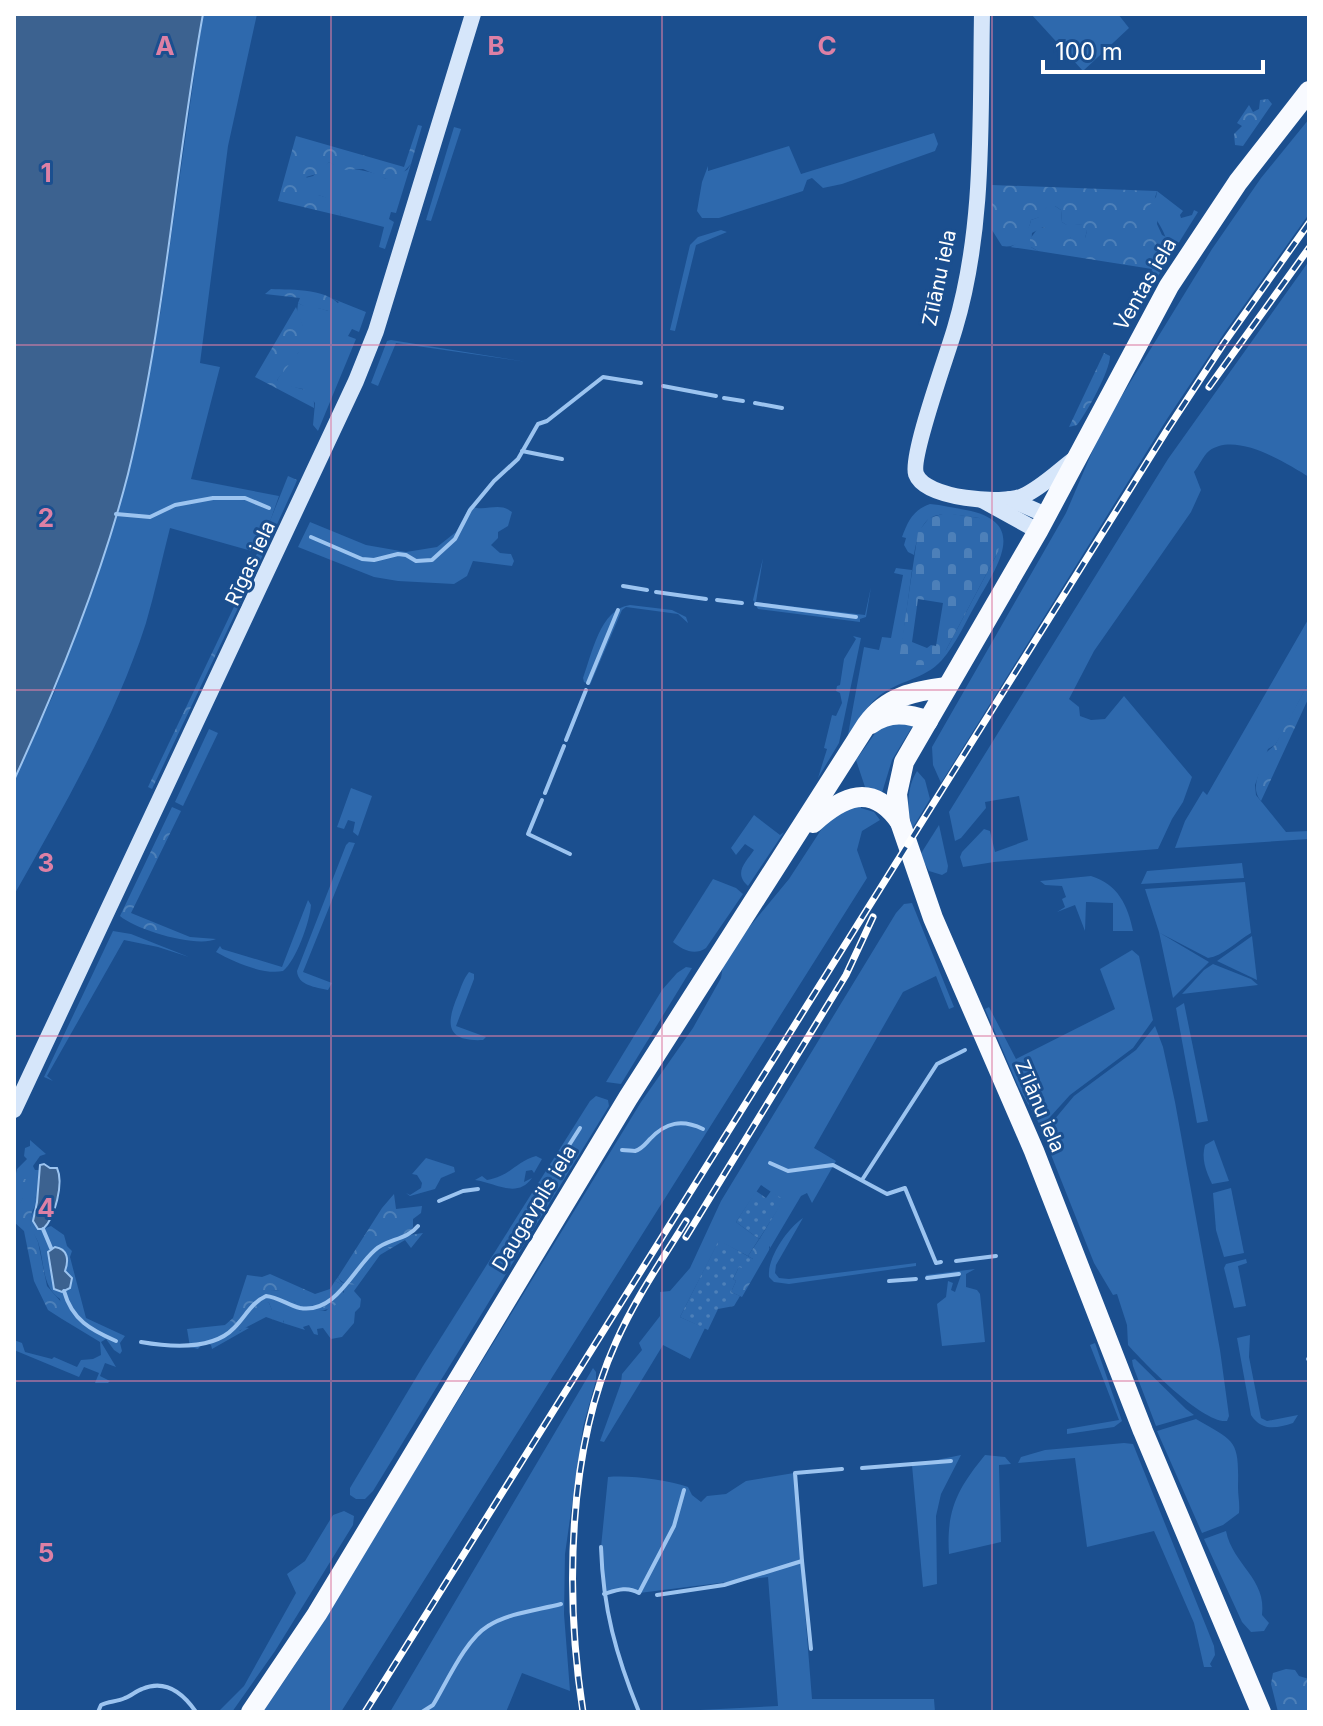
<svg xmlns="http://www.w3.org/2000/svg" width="1323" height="1726" font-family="Inter,sans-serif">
	<defs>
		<pattern id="forest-crowns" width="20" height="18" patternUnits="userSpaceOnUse" patternTransform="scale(2)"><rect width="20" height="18" fill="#2e69ad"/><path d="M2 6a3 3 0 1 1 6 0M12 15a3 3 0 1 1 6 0" fill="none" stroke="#4d80b9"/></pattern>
		<pattern id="cemetery-stones" width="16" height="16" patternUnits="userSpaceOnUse" patternTransform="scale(2)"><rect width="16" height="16" fill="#2e69ad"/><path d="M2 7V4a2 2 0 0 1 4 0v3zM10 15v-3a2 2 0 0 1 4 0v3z" fill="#4d80b9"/></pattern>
		<pattern id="garden-dots" width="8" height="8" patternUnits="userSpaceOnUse" patternTransform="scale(2)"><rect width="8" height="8" fill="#2e69ad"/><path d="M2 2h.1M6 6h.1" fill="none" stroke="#4d80b9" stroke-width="1.8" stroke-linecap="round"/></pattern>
	</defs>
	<rect width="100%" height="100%" fill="#1b4f8f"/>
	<g fill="#2e69ad">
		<path d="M203,14H257L228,146L200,363L220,367L191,479L279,496L259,553L170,528C162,559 155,592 146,623C115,719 63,808 14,895V780L54,693L100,565L160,315Z"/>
		<polygon points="1031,14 1118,14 1129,28 1083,71"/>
		<polygon points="1309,119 1309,214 1225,332 1167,419 941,783 933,765 932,747 1066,513 1098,438 1115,407 1212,249 1261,178"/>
		<polygon points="454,127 461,129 431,221 426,220"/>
		<polygon points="934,133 938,144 935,151 842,184 823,188 812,178 807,180 803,191 719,218 702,218 697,211 702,182 708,166 708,171 789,146 801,174"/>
		<path d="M329,162C346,172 369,167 386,179L407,170L411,164L396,213L391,212L389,219L394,222L385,249L379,247L384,227L341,216C339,205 328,197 317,195L305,178L313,176Z"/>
		<path d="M1157,191L1183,211L1180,215L1181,218L1192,215L1194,210L1198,212L1158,276L1151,271L1157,261L1168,252C1170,239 1155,214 1145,207L1156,197Z"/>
		<path d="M1047,206H1055L1061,210L1062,222L1067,225L1082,224L1087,231L1085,238H1071L1043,227L1032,233L1031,247L1038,251L1010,247C1019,244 1030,228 1031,220L1039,217Z"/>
		<polygon points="721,230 727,232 696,245 675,331 670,330 690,245 698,237"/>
		<path d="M1309,261V477C1286,463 1236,431 1209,451C1203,456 1199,466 1194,472L1201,490L1191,512L1094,651L1069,699L1079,707L1080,716L1091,720L1105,719L1124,696L1192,777L1183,802L1172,819L1158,849L994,862L963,867L960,857L962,852L984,829L990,831L995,852L1028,840L1019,796L985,802L986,808L961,838L955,841L949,812L1168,459Z"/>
		<path d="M331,298L366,312L359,332L352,329L348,336L356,339L318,431L313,425L315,403L303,389L281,385L277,380L293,356L298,353L303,327L297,312L298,303C307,309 318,306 328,311L339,302Z"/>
		<polygon points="391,340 527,362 396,343 378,386 371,383 387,341"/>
		<path d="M930,504C942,505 954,508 966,510C1029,522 998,565 977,602C966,621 956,644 942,660C924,680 899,680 879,696C865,707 856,726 847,740L864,647L879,650L882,637L891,638L903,575L894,573L896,568L912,570L900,660L946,650L998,552L979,518C937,512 922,507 914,555L908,552L904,545L906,538L902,537C908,521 913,510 930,504Z"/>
		<path d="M470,506C485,513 498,501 512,512L508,526L498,532V538L491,545L500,553L511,554L514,561L512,566L473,561L467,576L454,584L398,581L374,577L298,547L310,522L366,545L406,552L437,547L456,532Z"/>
		<polygon points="763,558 756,602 865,615 871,587 866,617 860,619 860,622 758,609 753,600"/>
		<path d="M630,605L672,610L686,617L688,623L678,614L626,607L622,610L590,685L584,682L583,678C592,654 600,609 630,605Z"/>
		<polygon points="1309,618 1309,682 1282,734 1275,745 1268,749 1255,785 1256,795 1286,832 1309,831 1309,839 1175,848 1185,821 1203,791 1207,795"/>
		<polygon points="853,636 861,638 839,743 818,778 827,749 824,748 832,715 836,716 842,703 840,693 836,691 837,686 840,685 844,659 856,639"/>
		<polygon points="915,722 892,760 881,796 866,790 856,760 881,725"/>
		<polygon points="209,729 218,733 183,806 175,802"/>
		<path d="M917,771L925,780L930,799L912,829C907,809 906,789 917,771Z"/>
		<polygon points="351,788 372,796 358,836 353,832 355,822 348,820 344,829 337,827"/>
		<polygon points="861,804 861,808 874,812 880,820 862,831 857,850 867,878 341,1712 263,1712 305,1650 641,1102 693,1028 721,978 723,965 741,937 789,879 832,813"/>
		<path d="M754,815L780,835L784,832L748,886C733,873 746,862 754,850L745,844L736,855L731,848Z"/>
		<polygon points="939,825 948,866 947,872 942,875 929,871 920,855"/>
		<path d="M349,842L355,843L303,972L332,983L328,990C316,987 298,986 297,971L346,845Z"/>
		<polygon points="1242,863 1244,878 1141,884 1147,871"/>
		<path d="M1091,876C1118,884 1128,906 1133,931H1113V903L1086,902L1085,931L1075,905L1057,912L1065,907L1062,899L1066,897L1062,886L1045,885L1040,881Z"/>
		<path d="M713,879L736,888L743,894L706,948C694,956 683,950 673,942Z"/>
		<path d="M1245,882L1251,933C1237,941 1223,956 1208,958L1160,933L1209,962L1173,998L1159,932L1145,889Z"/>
		<path d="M308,900L311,905C310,921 296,961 283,971C263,975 234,962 216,952L220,946L222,949L282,967Z"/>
		<polygon points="912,903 954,1007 949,1009 936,976 903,992 814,1148 836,1161 812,1203 807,1193 801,1196 769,1250 770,1247 760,1238 783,1200 761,1185 736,1222 759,1239 748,1256 719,1241 680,1317 705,1328 690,1359 663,1345 604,1442 600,1441 621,1383 622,1374 642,1350 639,1343 660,1316 660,1292 670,1291 690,1268 721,1201 896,913 904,904"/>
		<polygon points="113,931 131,934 189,957 158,947 124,940 47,1076 53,1081 44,1077"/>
		<polygon points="1252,936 1257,980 1217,961"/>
		<polygon points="1132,950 1139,956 1153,1020 1133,1048 1070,1095 1041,1127 1019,1088 985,1009 989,1007 1016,1059 1115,1009 1100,969"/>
		<polygon points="1213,964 1251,979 1258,985 1182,994 1204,970"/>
		<polygon points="686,967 692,968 621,1084 606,1082 662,990 677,973"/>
		<path d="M469,972L474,974V979L456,1026L486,1037L483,1040C445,1042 446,1023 458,995C461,987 464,978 469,972Z"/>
		<polygon points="1184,1003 1208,1121 1197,1123 1176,1008"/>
		<path d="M1155,1026L1163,1047L1175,1102L1220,1350L1229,1416L1227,1421C1203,1424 1144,1363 1128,1345L1127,1325L1117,1294L1113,1295L1094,1263L1044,1137V1132L1074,1096L1136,1050Z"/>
		<polygon points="596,1096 608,1100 609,1106 373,1491 365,1499 356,1499 350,1495 350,1488 423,1366 590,1101"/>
		<polygon points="30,1140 46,1154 40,1156 33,1166 35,1170 39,1170 37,1202 35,1196 24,1196 15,1214 14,1182 17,1169 27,1159 24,1156 25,1148 30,1146"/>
		<path d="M1214,1140L1229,1181L1212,1184C1206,1171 1201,1159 1205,1145Z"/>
		<path d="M536,1156L542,1159L534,1173L532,1170L526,1171L524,1182L532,1178C517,1199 496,1183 475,1180L482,1176L487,1180C511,1176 515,1162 536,1156Z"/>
		<polygon points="426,1158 454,1167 455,1172 441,1178 435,1189 410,1196 406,1193 410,1195 421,1188 422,1183 417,1175 412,1174"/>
		<polygon points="1231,1188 1244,1253 1224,1257 1216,1230 1213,1193"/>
		<path d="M36,1207L33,1221L43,1229L51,1226L64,1235L67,1246L72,1251L70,1257L86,1318L125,1336L120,1343L122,1351L120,1354L114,1350L106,1339L101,1342L116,1367L105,1363L100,1376L110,1381L108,1383H95L99,1373L84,1367L79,1377L14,1350V1340L22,1343L25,1352L52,1359L54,1357L77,1367L81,1360L93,1359L101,1355L100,1342L62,1319L60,1299C41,1286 45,1262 38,1242C36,1236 30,1231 30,1224C30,1218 32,1212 36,1207Z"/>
		<path d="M803,1218L776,1265L775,1273L779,1278L789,1279L916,1263V1266L789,1284L774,1282L769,1277C767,1258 787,1229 803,1218Z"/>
		<polygon points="385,1246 390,1249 380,1255 354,1291 361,1299 360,1307 355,1312 354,1323 342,1337 331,1339 323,1328 317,1329 318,1335 314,1334 309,1325 303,1327 305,1330 283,1323 284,1321 272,1310 269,1303 260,1300 259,1297 268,1295 272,1290 281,1291 297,1304 305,1304 305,1310 326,1311 344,1292 341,1284 335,1281 338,1277 341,1282 350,1285 367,1260"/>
		<polygon points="1246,1259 1247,1263 1238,1266 1246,1306 1234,1308 1224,1268 1226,1264"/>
		<polygon points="975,1269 966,1274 966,1287 977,1290 980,1294 985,1342 942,1346 937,1304 946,1297 948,1281 953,1283 951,1290 955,1292 961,1275 928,1277 926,1280 926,1275"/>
		<polygon points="225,1325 240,1331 244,1327 249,1328 212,1349 211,1345 204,1342 198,1349 190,1347 187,1329"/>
		<path d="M1250,1335L1249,1357L1261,1418L1267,1421L1298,1415L1293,1423C1277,1428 1262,1432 1251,1415L1237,1338Z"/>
		<polygon points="1095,1343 1122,1421 1114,1427 1067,1434 1067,1429 1119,1420 1090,1345"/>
		<polygon points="1135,1359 1186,1409 1194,1415 1156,1426 1133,1366 1132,1360"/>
		<polygon points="593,1368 596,1372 596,1380 583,1427 565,1554 564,1614 570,1691 522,1673 506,1712 390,1712"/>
		<path d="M1196,1419C1236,1442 1239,1440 1238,1487C1238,1496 1240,1504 1239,1513L1223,1525L1202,1533L1157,1431Z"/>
		<polygon points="1124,1443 1133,1444 1214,1646 1215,1655 1210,1664 1212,1667 1204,1667 1194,1623 1154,1531 1087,1547 1075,1458 1018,1463 1021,1457 1045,1450"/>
		<polygon points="961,1455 941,1494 936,1516 937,1584 923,1587 912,1465"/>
		<path d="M985,1455L1005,1457L1011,1464L999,1465L1001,1542L949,1554C946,1510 958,1488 985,1455Z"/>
		<path d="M794,1473L812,1699H934L935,1712H661L778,1706L768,1577L639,1593C627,1586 617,1590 604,1594L601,1547L608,1477C631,1475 667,1480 688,1487L692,1495L701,1502L707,1496L726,1494L746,1481Z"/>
		<polygon points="344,1511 354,1516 353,1525 275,1651 232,1712 218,1712 244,1686 296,1593 287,1574 305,1561 333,1515"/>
		<path d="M1226,1531C1233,1565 1267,1579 1262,1615L1269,1623L1264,1631L1251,1632L1242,1622L1204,1539Z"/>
	</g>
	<g fill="url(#forest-crowns)">
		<polygon points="1268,99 1272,104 1243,146 1235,145 1234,134 1242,126 1237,123 1249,105 1253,112 1259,109 1260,100"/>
		<path d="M418,125L422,126L411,164L398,178L386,179L363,169L342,170L329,162L320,173L306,177L315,185L318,195C330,198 339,201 341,216L278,201L296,136L404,167Z"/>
		<path d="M992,185L1157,191L1154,201L1147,207L1158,215L1157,224L1162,235L1170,239V250L1162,257L1164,262L1157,261L1152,269L1038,251L1031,247L1030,239L1038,228C1049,226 1064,231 1071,238H1085L1087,231L1082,228V224L1068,226L1062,222L1061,210L1055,206L1047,207L1040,217L1031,220C1028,234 1020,249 1002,246L992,230Z"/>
		<path d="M271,289C292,290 332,288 342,309L340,312C328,313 320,306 309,309L298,303L300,298L265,294Z"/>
		<path d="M296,307L305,331V344L277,380C289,391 317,383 314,408L255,377Z"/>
		<path d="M1104,353L1110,356C1110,371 1087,412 1077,425L1069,427Z"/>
		<polygon points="288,476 297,480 295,485 250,583 246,581"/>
		<polygon points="243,588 247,589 152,789 148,787"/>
		<path d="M1309,682V697L1261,801C1249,787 1262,772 1262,756L1275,745Z"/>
		<path d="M172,807L181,811L131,913L190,937L216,939C197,948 136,930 120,916Z"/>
		<polygon points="24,1179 33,1179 38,1188 35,1196 37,1202 32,1212 30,1225 38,1242 47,1286 63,1304 62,1319 48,1310 34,1281 24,1231 14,1222 14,1214 23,1197 20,1188"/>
		<path d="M394,1194L396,1209L422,1206L421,1213L413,1219V1227L409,1235L423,1233L411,1248L405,1240L390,1249L385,1246C368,1259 365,1266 356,1284C349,1286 341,1283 338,1277L382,1208Z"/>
		<polygon points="760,1238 769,1242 769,1250 742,1297 731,1292 736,1281 733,1279 739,1267 753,1259 748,1256"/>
		<path d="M270,1274L315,1294L330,1289L335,1281L341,1284L344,1297C335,1309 319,1314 304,1310L305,1304L298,1308L295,1302L284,1298L280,1291L272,1290L271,1294L259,1297L269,1303L272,1310H279L284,1318L283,1323L266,1317L237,1332L229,1330L225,1325L233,1318L247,1275L262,1277Z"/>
		<polygon points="1286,1669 1295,1670 1299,1676 1309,1679 1309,1712 1278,1712 1271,1684 1273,1673"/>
	</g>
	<path fill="url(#cemetery-stones)" fill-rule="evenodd" d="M946,513L979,518L997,528L1000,540L998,552L946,650L926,665H916L899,660L918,532L929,518ZM918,599L943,603L936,646L931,645L927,648L912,642Z"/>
	<g fill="url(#garden-dots)">
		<polygon points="756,1191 766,1198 771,1191 784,1200 759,1239 736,1222"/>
		<polygon points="719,1240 753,1259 749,1270 739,1267 733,1279 736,1281 731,1292 740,1296 734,1306 718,1309 708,1330 680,1317"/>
	</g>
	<g fill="#3c6290" stroke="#9cc4f0" stroke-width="2">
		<path d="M14,14H203C175,167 165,323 128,474C101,579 59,682 14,780Z"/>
		<path d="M44,1164L50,1168H57C64,1183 55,1218 43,1229H38L33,1221L37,1202L40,1165Z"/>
		<path d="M55,1247C68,1249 69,1260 65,1271L72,1278L70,1288L62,1292L54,1289L48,1252Z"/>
	</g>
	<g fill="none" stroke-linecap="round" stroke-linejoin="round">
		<g stroke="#9cc4f0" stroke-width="4">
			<polyline points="663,386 716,396"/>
			<polyline points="724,398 743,401"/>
			<polyline points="755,403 782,408"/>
			<polyline points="522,451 562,459"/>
			<polyline points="116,514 150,517 175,505 213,498 245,498 269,508"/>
			<polyline points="311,537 362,559 374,560 398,554 406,555 416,561 432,560 455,539 470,510 494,481 518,459 538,424 547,421 603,377 641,383"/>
			<polyline points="623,586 647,590"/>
			<polyline points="656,592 706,599"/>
			<polyline points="717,600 742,603"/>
			<polyline points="756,604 856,617"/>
			<polyline points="588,683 618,610"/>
			<polyline points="566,740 586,690"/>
			<polyline points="545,793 564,746"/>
			<polyline points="542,800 528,834 570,854"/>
			<path d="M622,1150C627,1150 631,1151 635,1151C642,1149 646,1143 650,1139C666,1122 682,1119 703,1129"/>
			<polyline points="559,1161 580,1128"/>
			<polyline points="770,1163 788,1171 833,1165 887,1194 905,1188 936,1263 941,1262"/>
			<polyline points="862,1180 937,1064 965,1050"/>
			<polyline points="439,1201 463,1191 478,1189"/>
			<polyline points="43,1229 51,1248"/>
			<polyline points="956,1261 996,1256"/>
			<polyline points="927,1278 959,1274"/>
			<polyline points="889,1281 916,1279"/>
			<path d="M64,1291C72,1320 91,1330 116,1341"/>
			<path d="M141,1342C170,1347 212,1351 234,1328C246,1316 251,1303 266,1296C278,1297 288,1305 300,1308C336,1314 353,1269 375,1250C387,1239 407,1240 418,1226"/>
			<polyline points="1308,1359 1309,1359"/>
			<polyline points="862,1468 951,1461"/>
			<path d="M601,1547C603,1609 616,1655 639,1712"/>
			<polyline points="802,1561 811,1649"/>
			<path d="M604,1594C617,1590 627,1586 639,1593L674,1526L684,1490"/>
			<polyline points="657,1595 724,1585 802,1561 795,1473 842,1469"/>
			<path d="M98,1712L101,1705C109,1701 117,1702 125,1698C131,1696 136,1691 142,1689C165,1679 183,1693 196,1712"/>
			<path d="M422,1712L433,1705C447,1682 465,1640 488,1626C508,1613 538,1610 561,1604"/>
		</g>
		<g stroke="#d6e6fa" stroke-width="16">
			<path d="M982,14C980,118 985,228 955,328C948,353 910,456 916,474C925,499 1003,505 1023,496C1043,487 1060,469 1077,457"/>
			<polyline points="1010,499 1046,515"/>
			<polyline points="982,500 1038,531"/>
			<polyline points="14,1110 356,381 376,331 473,14"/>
		</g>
		<g stroke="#f8faff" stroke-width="20">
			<path d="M871,724C889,711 908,713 928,721"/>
			<path d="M813,823C843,796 872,782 900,822"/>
			<path d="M251,1712L317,1614L628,1098L867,724C887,696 915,691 947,687"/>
			<polyline points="1261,1712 1143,1431 1034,1151 933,918 900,822 897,794 904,762 1038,531 1169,286 1238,182 1309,91"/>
		</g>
		<g stroke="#fff" stroke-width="7">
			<g id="rail">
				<polyline points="1209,387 1309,248"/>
				<polyline points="686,1237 846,975 873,917"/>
				<polyline points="365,1712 1167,430 1224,343 1309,223"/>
				<path d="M583,1712C565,1596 567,1450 616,1342C635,1299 662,1260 686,1221"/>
			</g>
		</g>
		<use href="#rail" stroke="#1b4f8f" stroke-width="4" stroke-dasharray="12" stroke-linecap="butt"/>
	</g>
	<path fill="none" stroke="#dd80a5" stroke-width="2" stroke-opacity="0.55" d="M331,14V1712M662,14V1712M992,14V1712M14,345H1309M14,690H1309M14,1036H1309M14,1381H1309"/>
	<g text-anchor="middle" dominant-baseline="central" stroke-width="6" stroke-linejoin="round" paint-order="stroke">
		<g font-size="20" fill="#fff" stroke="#1b4f8f">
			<text transform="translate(939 278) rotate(-78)">Zīlānu iela</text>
			<text transform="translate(1145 284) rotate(-60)">Ventas iela</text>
			<text transform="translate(250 563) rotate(-65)">Rīgas iela</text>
			<text transform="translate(1040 1106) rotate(67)">Zīlānu iela</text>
			<text transform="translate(534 1208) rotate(-59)">Daugavpils iela</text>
		</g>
	</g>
	<g font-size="26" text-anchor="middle" font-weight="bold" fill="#dd80a5" stroke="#1b4f8f" stroke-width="6" stroke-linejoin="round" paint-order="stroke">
		<text x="165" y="55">A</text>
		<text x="496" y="55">B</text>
		<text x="827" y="55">C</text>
		<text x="46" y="182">1</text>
		<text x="46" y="527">2</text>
		<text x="46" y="872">3</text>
		<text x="46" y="1217">4</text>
		<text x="46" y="1562">5</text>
	</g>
	<rect width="1323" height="1726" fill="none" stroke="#ffffff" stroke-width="32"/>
	<path d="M1043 60v12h220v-12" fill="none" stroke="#ffffff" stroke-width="4"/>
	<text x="1055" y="60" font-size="24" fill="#ffffff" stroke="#1b4f8f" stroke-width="6" paint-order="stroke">100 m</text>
</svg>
